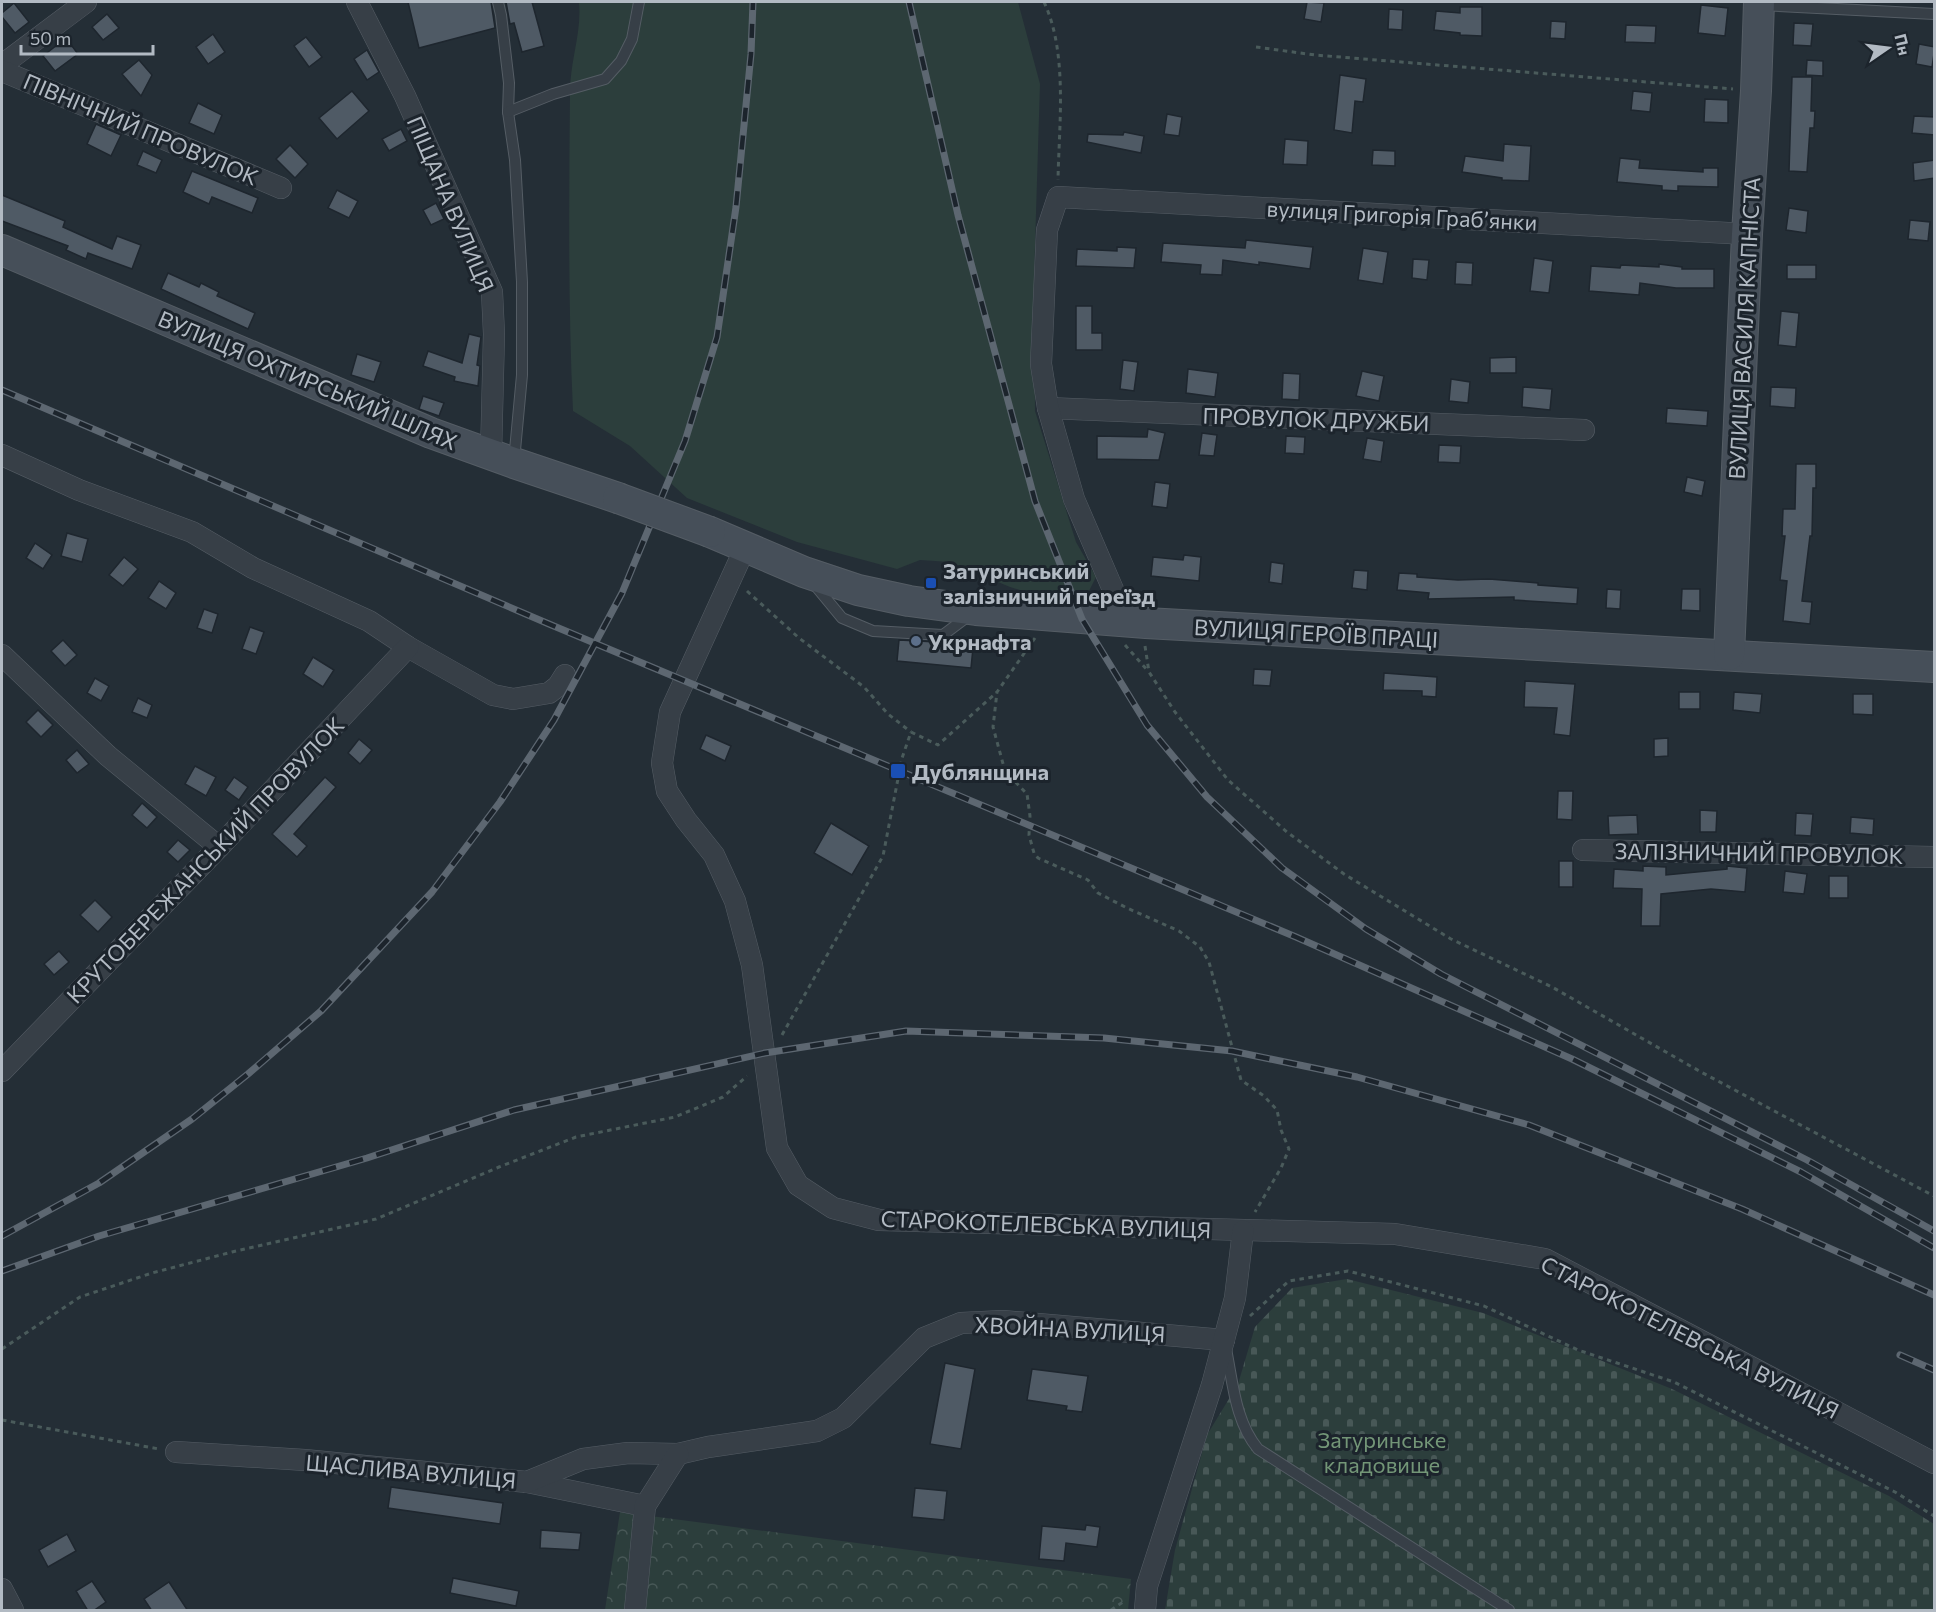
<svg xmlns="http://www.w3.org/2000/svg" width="1936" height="1612" font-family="Commissioner,sans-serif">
	<defs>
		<pattern id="forest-crowns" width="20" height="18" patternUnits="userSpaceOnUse" patternTransform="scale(1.5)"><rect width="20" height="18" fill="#2c3e3c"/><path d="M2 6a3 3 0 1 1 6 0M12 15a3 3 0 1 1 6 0" fill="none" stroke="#485857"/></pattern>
		<pattern id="cemetery-stones" width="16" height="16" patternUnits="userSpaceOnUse" patternTransform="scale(1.5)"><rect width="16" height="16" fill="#2c3e3c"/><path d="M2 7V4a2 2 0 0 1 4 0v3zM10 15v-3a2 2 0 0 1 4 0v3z" fill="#485857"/></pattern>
	</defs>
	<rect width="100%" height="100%" fill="#242e36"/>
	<path fill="#2c3e3c" d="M579,2H1018L1040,84L1034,278L1035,411L1076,542L1096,577L1088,593L1056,601L1010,587L950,562L920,560L897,569L797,542L687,498L630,446L573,411C568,304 569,198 570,92C570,61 582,32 579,2Z"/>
	<polygon fill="url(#forest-crowns)" points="620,1512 1131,1579 1128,1610 605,1610"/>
	<polygon fill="url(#cemetery-stones)" points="1347,1279 1483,1313 1672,1389 1889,1496 1934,1524 1934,1610 1165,1610 1175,1550 1207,1435 1238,1384 1255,1327 1292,1288"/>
	<g fill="#4f5a65" stroke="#1e262e" stroke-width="1.5">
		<polygon points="408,2 491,2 495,28 419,48"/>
		<polygon points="506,2 532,2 544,46 522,52 514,23 510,24"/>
		<polygon points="1307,2 1324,3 1321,22 1304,19"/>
		<polygon points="14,3 29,22 15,33 2,17 2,13"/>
		<polygon points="1701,5 1728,8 1725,36 1698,33"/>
		<polygon points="1460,7 1482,7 1482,36 1460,35 1460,33 1434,30 1436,11 1460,13"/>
		<polygon points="1389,9 1403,10 1402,30 1388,29"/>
		<polygon points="107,14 119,28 103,40 92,27"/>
		<polygon points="1551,21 1566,22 1565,39 1550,38"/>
		<polygon points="1794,23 1813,24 1811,46 1793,45"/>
		<polygon points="1626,25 1656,26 1655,43 1625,42"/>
		<polygon points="213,34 225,52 208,64 196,47"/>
		<polygon points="306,37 322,57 309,67 294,46"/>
		<polygon points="66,38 78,54 55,71 43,56"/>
		<polygon points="1919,44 1935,47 1932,67 1916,64"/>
		<polygon points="367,50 379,72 367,80 354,59"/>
		<polygon points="139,60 152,75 141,96 122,74"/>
		<polygon points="1807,60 1823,61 1823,76 1806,75"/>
		<polygon points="1340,75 1366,79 1363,102 1355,101 1352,133 1334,130"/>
		<polygon points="1792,77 1812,77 1811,111 1815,111 1814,128 1810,128 1807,172 1789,171"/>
		<polygon points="352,91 369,111 337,139 319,118"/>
		<polygon points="1633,91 1652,93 1650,112 1631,110"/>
		<polygon points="1705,99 1728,100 1728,123 1704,122"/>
		<polygon points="198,103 222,115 214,134 189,123"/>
		<polygon points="1167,114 1182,117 1179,136 1164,134"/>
		<polygon points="1914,116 1935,117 1935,135 1912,133"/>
		<polygon points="96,124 121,135 111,156 87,144"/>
		<polygon points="401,129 407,141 389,151 382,139"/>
		<polygon points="1124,132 1144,136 1141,153 1087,142 1088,134 1123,135"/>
		<polygon points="1285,139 1308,141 1307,165 1283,164"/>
		<polygon points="1504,144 1531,146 1529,181 1502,180 1502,178 1462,172 1465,156 1503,161"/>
		<polygon points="290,145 308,164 295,178 276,159"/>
		<polygon points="1373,150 1395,151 1395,166 1372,165"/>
		<polygon points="143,151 162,160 156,173 137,165"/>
		<polygon points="1620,158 1640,160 1639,168 1703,172 1703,168 1718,168 1718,187 1678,186 1678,191 1662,190 1662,186 1617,182"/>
		<polygon points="1935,160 1935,178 1914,181 1913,163"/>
		<polygon points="192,171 258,198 252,213 212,197 209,204 183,192"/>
		<polygon points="337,190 358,201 349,218 328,208"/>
		<polygon points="2,195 65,221 63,227 112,249 117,236 141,245 132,269 88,253 86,259 66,250 68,246 2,221"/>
		<polygon points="436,203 444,219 431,225 423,210"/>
		<polygon points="1789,208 1808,211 1806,233 1786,230"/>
		<polygon points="1910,220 1930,222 1928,241 1908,239"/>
		<polygon points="1246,240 1313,247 1310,269 1259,262 1259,265 1223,260 1222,275 1200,274 1201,265 1161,262 1163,243 1245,248"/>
		<polygon points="1117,247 1136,248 1134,268 1076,266 1077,249 1117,251"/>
		<polygon points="1363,248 1388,252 1383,284 1358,280"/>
		<polygon points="1534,258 1553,261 1549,293 1530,291"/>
		<polygon points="1413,259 1429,260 1427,280 1412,278"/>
		<polygon points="1456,262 1473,263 1472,285 1455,284"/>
		<polygon points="1659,264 1682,267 1682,269 1714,269 1714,288 1676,288 1640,283 1639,295 1589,291 1591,266 1620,268 1621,265 1659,267"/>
		<rect x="1787" y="265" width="29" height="14"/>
		<polygon points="168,273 199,287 201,283 219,292 217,296 255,313 248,329 161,289"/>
		<polygon points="1076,306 1092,306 1092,333 1102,333 1102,350 1076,350"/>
		<polygon points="1781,311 1799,313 1796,347 1778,345"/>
		<polygon points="469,334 481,337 477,365 480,366 478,386 454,381 455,377 423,366 428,351 462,363"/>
		<polygon points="357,354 381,362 374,382 351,375"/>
		<polygon points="1516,357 1516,373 1490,373 1490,358"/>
		<polygon points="1123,360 1138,362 1134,391 1120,389"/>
		<polygon points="1188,369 1218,373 1215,397 1186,393"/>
		<polygon points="1362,371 1384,376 1379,401 1356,396"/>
		<polygon points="1283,373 1300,374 1299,400 1282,399"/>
		<polygon points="1451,379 1470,382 1468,403 1449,401"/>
		<polygon points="1523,387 1552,389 1550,410 1522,407"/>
		<polygon points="1771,387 1796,388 1795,408 1770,406"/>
		<polygon points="423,396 444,403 439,416 419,409"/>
		<polygon points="1667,408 1708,411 1707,426 1666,423"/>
		<polygon points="1148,429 1165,433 1159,460 1097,459 1097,436 1147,437"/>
		<polygon points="1202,433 1217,435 1214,456 1199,455"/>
		<polygon points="1286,436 1305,437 1304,454 1285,453"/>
		<polygon points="1367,438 1384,441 1381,462 1363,459"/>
		<polygon points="1439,445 1461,446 1460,463 1438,462"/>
		<polygon points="1796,464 1816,464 1816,488 1813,488 1812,536 1810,536 1802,601 1812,602 1810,624 1783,621 1787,581 1780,580 1785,536 1782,536 1783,509 1795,509"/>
		<polygon points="1687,477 1705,481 1702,496 1684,492"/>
		<polygon points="1155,482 1170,484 1167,508 1152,506"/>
		<polygon points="67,533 88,539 82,562 61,556"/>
		<polygon points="35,543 52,555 43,569 26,558"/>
		<polygon points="1184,555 1201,557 1199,581 1151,576 1153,557 1183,560"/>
		<polygon points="124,557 138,569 123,586 109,575"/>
		<polygon points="1271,562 1284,564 1282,584 1269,582"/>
		<polygon points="1354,570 1368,571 1367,590 1352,588"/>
		<polygon points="1399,573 1417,574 1417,577 1458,580 1489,579 1538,583 1538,585 1578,588 1577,604 1514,600 1514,597 1428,599 1429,593 1397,590"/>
		<polygon points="159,581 176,593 166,609 148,598"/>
		<polygon points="1607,589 1621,590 1620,609 1606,608"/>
		<polygon points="1682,589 1700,589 1700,611 1681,610"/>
		<polygon points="204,609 218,614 212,633 197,628"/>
		<polygon points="250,627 264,632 256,654 242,649"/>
		<polygon points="63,640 77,655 65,666 51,651"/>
		<polygon points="899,640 937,642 937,646 973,648 971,668 897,661"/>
		<polygon points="313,657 334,670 323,687 303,674"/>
		<polygon points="1254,669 1272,670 1270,686 1253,685"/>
		<polygon points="1384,673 1437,677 1436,697 1422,696 1422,691 1383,690"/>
		<polygon points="95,678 109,686 101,701 87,693"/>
		<polygon points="1525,681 1575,684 1570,736 1554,734 1557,708 1524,707"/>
		<rect x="1679" y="692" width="21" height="17"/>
		<polygon points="1734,692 1762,694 1760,713 1733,710"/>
		<polygon points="1853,694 1873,694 1873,715 1853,714"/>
		<polygon points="138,698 152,705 147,718 132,712"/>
		<polygon points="38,710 53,725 41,737 26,722"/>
		<polygon points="706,735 731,746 725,761 700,749"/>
		<polygon points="1668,738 1668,756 1654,757 1654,739"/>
		<polygon points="359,739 372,750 360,764 348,753"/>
		<polygon points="77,750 89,764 77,773 66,760"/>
		<polygon points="195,766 216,777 206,796 185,784"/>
		<polygon points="234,777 248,787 239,800 225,790"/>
		<polygon points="325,777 336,787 294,834 307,846 297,857 272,834"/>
		<polygon points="1558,791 1573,791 1572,820 1557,819"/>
		<polygon points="142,803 157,817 147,828 132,815"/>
		<polygon points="1700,810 1717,811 1716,832 1700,832"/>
		<polygon points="1796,813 1813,814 1811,836 1795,835"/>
		<polygon points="1637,815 1638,834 1609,835 1608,816"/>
		<polygon points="1851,817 1874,819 1873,835 1850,833"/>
		<polygon points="831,823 869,846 852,875 814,853"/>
		<polygon points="178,840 190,850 178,862 167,852"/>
		<rect x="1559" y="861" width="14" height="26"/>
		<polygon points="1643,866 1666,867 1666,875 1727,869 1727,866 1747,868 1745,892 1711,889 1661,894 1660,926 1641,926 1642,889 1613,888 1614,869 1643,871"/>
		<polygon points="1785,871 1807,874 1804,894 1783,892"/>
		<rect x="1829" y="876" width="19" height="22"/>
		<polygon points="95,900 112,917 98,932 80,915"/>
		<polygon points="59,951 69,962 54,975 44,964"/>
		<polygon points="945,1363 975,1369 961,1449 930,1444"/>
		<polygon points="1032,1369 1088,1376 1082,1412 1066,1410 1067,1406 1027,1400"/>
		<polygon points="391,1487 503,1503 500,1524 388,1508"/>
		<polygon points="915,1488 947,1491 944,1520 912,1517"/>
		<polygon points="1086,1525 1100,1527 1097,1547 1066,1543 1064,1561 1039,1559 1042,1526 1085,1530"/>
		<polygon points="541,1530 581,1533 579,1550 540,1548"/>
		<polygon points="67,1534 76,1551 48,1567 39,1550"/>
		<polygon points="453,1578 519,1591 516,1606 450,1593"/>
		<polygon points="92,1581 106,1602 93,1611 88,1611 76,1591"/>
		<polygon points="169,1582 188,1611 152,1611 144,1599"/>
	</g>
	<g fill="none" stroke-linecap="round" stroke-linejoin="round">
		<g stroke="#555d65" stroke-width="12">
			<g id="lane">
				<polyline points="498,2 501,15 509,83 508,112 515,160 522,282 522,375 514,461"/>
				<polyline points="1761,5 1934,14"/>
				<polyline points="508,112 553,94 605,79 621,61 632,39 639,2"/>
				<polyline points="814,584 842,618 873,631 943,635 971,614"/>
				<path d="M1226,1349C1233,1383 1235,1421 1258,1449L1509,1610"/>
			</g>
		</g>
		<g stroke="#555d65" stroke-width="22">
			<g id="street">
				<polyline points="357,2 405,96 492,292 494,334 491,455"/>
				<polyline points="2,65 86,2"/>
				<polyline points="2,71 281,188"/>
				<polyline points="1048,408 1584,430"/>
				<polyline points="2,455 79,490 192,532 253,568 369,621 408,647 493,695 513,699 549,693 558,686 565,675"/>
				<polyline points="745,548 670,712 662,763 667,791 686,820 714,855 735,901 752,965 777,1148 798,1185 833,1208 879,1220 1395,1234 1545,1259 1934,1463"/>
				<polyline points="1127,622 1074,499 1048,408 1041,364 1047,230 1058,197 1747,234"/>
				<polyline points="2,655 108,756 219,847"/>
				<polyline points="1583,850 1934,857"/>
				<polyline points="2,1071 219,847 408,647"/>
				<polyline points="176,1452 305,1460 527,1482 645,1506"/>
				<polyline points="527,1482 583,1459 628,1453 678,1454 708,1447 817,1431 843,1418 924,1338 961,1323 1003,1321 1224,1340"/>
				<polyline points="2,1589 13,1610"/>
				<polyline points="635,1610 645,1506 678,1454"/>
				<polyline points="1145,1610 1147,1586 1212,1385 1235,1298 1243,1231"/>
			</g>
		</g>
		<g stroke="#555d65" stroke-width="32">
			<g id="secondary">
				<polyline points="2,250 431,433 514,463 618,498"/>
				<polyline points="710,532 804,572 858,590 909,601 976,610 1146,623 1934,667"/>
				<polyline points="1729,655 1747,234 1756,91 1759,2"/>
			</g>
		</g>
		<g stroke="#4a5b5b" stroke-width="3" stroke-dasharray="4.5 4.5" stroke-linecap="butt">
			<path d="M1044,2C1068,53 1059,124 1058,180"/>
			<polyline points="1256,47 1315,55 1733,89"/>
			<polyline points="747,591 799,638 864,687 888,714 911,732"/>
			<polyline points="1035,638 997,692 993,727 1005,771 1027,794 1030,816 1029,835 1034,853 1038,858 1088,880 1098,893 1127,908 1179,931 1200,947 1209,962 1241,1080 1264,1096 1277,1110 1281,1130 1289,1149 1281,1168 1255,1212"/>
			<polyline points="1125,645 1148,671"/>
			<polyline points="1145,646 1149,672 1175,712 1228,780 1287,832 1344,874 1451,939 1552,987 1701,1072 1934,1196"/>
			<polyline points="782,1035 883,856 902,758 911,732 938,745 997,692"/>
			<polyline points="1250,1316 1289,1281 1348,1271 1484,1306 1578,1350 1674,1382 1895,1492 1934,1516"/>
			<polyline points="2,1349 80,1297 152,1273 232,1252 376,1219 499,1167 576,1137 675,1117 723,1097 747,1076"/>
			<polyline points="2,1420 159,1449"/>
			<polyline points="1111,1610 1126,1600"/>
		</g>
		<use href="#lane" stroke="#373f47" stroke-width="10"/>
		<use href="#street" stroke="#373f47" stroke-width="21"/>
		<use href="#secondary" stroke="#464f59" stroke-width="30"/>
		<g stroke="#5d6771" stroke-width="7">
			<g id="rail">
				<polyline points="909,2 958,215 1035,501 1082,619 1147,725 1207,797 1282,868 1366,929 1441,974 1807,1160 1934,1231"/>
				<polyline points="2,390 549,624 1296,937 1572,1059 1801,1172 1934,1248"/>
				<polyline points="2,1236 99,1183 192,1119 248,1074 321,1011 432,892 500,802 554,720 622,593 685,441 717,337 736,207 751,54 753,2"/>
				<polyline points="2,1271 99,1236 367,1158 514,1110 765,1053 906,1031 1104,1038 1232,1051 1357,1077 1529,1125 1742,1209 1934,1295"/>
				<polyline points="1900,1355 1934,1370"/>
			</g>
		</g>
		<use href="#rail" stroke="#1c242c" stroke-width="4.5" stroke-dasharray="14" stroke-linecap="butt"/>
		<g stroke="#555d65" stroke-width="32" stroke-linecap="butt">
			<polyline id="secondary-bridge" points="618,498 710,532"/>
		</g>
		<use href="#secondary-bridge" stroke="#464f59" stroke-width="30"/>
	</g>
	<g fill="#1a4fb4" stroke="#1c242c" stroke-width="2">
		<rect x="925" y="577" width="12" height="12" rx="3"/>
		<rect x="890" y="763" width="16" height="16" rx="3"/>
	</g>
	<circle fill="#5c6f8a" stroke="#1c242c" stroke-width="2" cx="916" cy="641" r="6"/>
	<g text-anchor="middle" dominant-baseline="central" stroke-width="6" stroke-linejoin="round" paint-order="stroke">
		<g font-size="22" fill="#b2bac3" stroke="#1c242c">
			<text transform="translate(141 129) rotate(23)">ПІВНІЧНИЙ ПРОВУЛОК</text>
			<text transform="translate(451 204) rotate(67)">ПІЩАНА ВУЛИЦЯ</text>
			<text transform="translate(1402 215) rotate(3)">вулиця Григорія Грабʼянки</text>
			<text transform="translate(1744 328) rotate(-87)">ВУЛИЦЯ ВАСИЛЯ КАПНІСТА</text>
			<text transform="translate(308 380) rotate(23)">ВУЛИЦЯ ОХТИРСЬКИЙ ШЛЯХ</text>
			<text transform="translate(1316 419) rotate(2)">ПРОВУЛОК ДРУЖБИ</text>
			<text transform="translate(1316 633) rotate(3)">ВУЛИЦЯ ГЕРОЇВ ПРАЦІ</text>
			<text transform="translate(1759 853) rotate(1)">ЗАЛІЗНИЧНИЙ ПРОВУЛОК</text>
			<text transform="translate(205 860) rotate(-46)">КРУТОБЕРЕЖАНСЬКИЙ ПРОВУЛОК</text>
			<text transform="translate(1046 1224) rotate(2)">СТАРОКОТЕЛЕВСЬКА ВУЛИЦЯ</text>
			<text transform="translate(1070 1329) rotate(3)">ХВОЙНА ВУЛИЦЯ</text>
			<text transform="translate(1690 1337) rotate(27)">СТАРОКОТЕЛЕВСЬКА ВУЛИЦЯ</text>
			<text transform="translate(411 1471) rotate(5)">ЩАСЛИВА ВУЛИЦЯ</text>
		</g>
		<g font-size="22" font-weight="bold" fill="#b2bac3" stroke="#1c242c" text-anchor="start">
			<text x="943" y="570">Затуринський<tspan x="943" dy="25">залізничний переїзд</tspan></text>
			<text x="928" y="641">Укрнафта</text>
			<text x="912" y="771">Дублянщина</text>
		</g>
		<g font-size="22" fill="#739677" stroke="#1c242c">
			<text x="1382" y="1439">Затуринське<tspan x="1382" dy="25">кладовище</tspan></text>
		</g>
	</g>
	<rect width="1936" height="1612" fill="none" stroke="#b2bac3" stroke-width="6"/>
	<g transform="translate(1888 48) rotate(76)" stroke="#1c242c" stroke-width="4.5" paint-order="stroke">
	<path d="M0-4.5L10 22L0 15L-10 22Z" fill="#b2bac3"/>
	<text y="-9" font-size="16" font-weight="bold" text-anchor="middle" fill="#b2bac3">Пн</text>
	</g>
	<path d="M21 45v9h132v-9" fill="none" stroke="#b2bac3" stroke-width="3"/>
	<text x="30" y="45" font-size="18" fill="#b2bac3" stroke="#1c242c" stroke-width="4.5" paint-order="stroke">50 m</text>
</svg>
